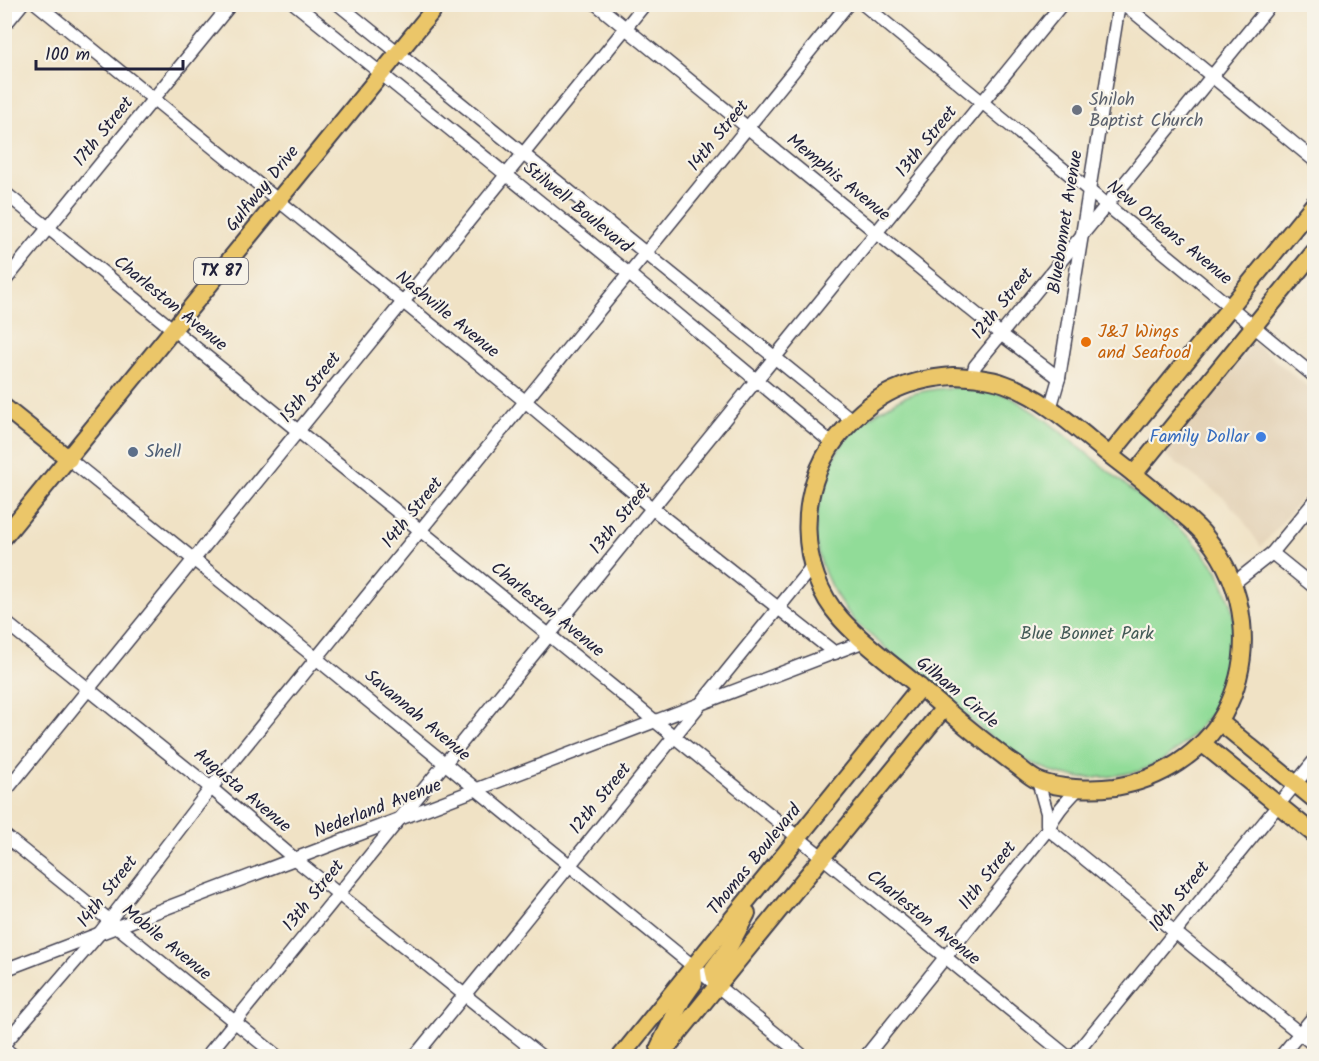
<svg xmlns="http://www.w3.org/2000/svg" width="1319" height="1061" font-family="Kalam,sans-serif">
	<rect width="100%" height="100%" fill="#f7f3e8"/>
	<filter id="ink" filterUnits="userSpaceOnUse"><feTurbulence type="fractalNoise" baseFrequency=".0167" numOctaves="2"/><feDisplacementMap in="SourceGraphic" scale="12" xChannelSelector="R" yChannelSelector="G"/><feConvolveMatrix kernelMatrix="1 2 1 2 8 2 1 2 1" color-interpolation-filters="sRGB"/></filter>
	<filter id="wash" filterUnits="userSpaceOnUse"><feTurbulence type="fractalNoise" baseFrequency=".008" numOctaves="4" result="noise"/><feDisplacementMap in="SourceGraphic" scale="24" xChannelSelector="R" yChannelSelector="G"/><feGaussianBlur stdDeviation="1.35" result="paint"/><feColorMatrix in="noise" values="0 0 0 0 0 0 0 0 0 0 0 0 0 0 0 0 0 1.4 0 .05"/><feComposite in="paint" operator="in"/></filter>
	<g filter="url(#wash)">
		<rect width="100%" height="100%" fill="#f0e2c5"/>
		<polygon fill="#e3d1b5" points="1253,342 1314,392 1314,484 1261,547 1241,517 1223,497 1164,454"/>
		<path fill="#91dc98" stroke="#5a7f6a" stroke-width="1.5" d="M966,387L1009,396L1046,420L1193,540L1218,571L1231,603L1236,633L1229,680L1215,709L1186,742L1165,759L1140,771L1107,777L1082,778L1058,774L1012,755L856,623C836,598 821,573 816,541C814,528 817,513 820,500C829,455 847,429 886,407C893,403 900,398 907,396C926,389 945,388 966,387Z"/>
	</g>
	<g filter="url(#ink)">
		<g fill="none" stroke-linecap="round" stroke-linejoin="round">
			<g stroke="#413f50" stroke-width="15">
				<g id="minor">
					<polyline points="37,4 526,402 653,509 835,653"/>
					<polyline points="295,4 629,274 833,444"/>
					<polyline points="338,4 852,420"/>
					<polyline points="596,4 1002,335 1059,378"/>
					<polyline points="863,4 1314,376"/>
					<polyline points="1124,4 1314,160"/>
					<polyline points="4,26 22,4"/>
					<path d="M4,192C359,480 712,770 1067,1056"/>
					<polyline points="4,282 231,4"/>
					<polyline points="972,378 975,366 1271,4"/>
					<polyline points="1050,409 1059,378 1119,4"/>
					<polyline points="69,459 317,659 803,1056"/>
					<polyline points="1272,553 1314,587"/>
					<polyline points="1234,583 1272,553 1314,502"/>
					<polyline points="4,621 211,788 296,860 541,1056"/>
					<polyline points="1038,781 1047,813 1047,825"/>
					<polyline points="4,793 645,4"/>
					<polyline points="1048,829 1314,1045"/>
					<polyline points="4,835 277,1056"/>
					<polyline points="4,970 865,641"/>
					<polyline points="4,1044 99,934 211,788 848,4"/>
					<polyline points="4,1048 14,1056"/>
					<polyline points="207,1056 1062,4"/>
					<polyline points="415,1056 814,564"/>
					<path d="M866,1056L1048,829C1055,813 1066,802 1078,789"/>
					<polyline points="1074,1056 1314,761"/>
					<polyline points="1281,1056 1314,1016"/>
				</g>
			</g>
			<g stroke="#413f50" stroke-width="20">
				<g id="major">
					<path d="M953,376C970,377 989,378 1005,384C1045,398 1079,431 1112,457C1133,473 1153,489 1173,506C1184,516 1197,525 1206,537C1247,587 1255,656 1224,714C1202,754 1159,780 1115,787C1093,790 1057,789 1037,780C1030,777 1023,770 1016,765C986,744 958,720 930,696C901,670 867,648 841,619C797,570 797,489 837,438C870,397 901,380 953,376Z"/>
					<polyline points="4,407 69,459"/>
					<polyline points="1110,455 1314,204"/>
					<polyline points="1134,474 1314,252"/>
					<polyline points="4,537 438,4"/>
					<polyline points="1220,722 1314,799"/>
					<polyline points="1203,744 1314,834"/>
					<polyline points="717,986 713,969 728,949 747,913"/>
					<polyline points="659,1047 682,1000 694,983 693,971"/>
					<polyline points="621,1056 920,687"/>
					<polyline points="660,1056 944,708"/>
				</g>
			</g>
			<use href="#minor" stroke="#fff" stroke-width="12"/>
			<use href="#major" stroke="#ebc669" stroke-width="16"/>
		</g>
	</g>
	<circle fill="#6b7280" stroke="#f7f3e8" stroke-width="2" cx="1077" cy="110" r="6"/>
	<circle fill="#e8710a" stroke="#f7f3e8" stroke-width="2" cx="1086" cy="342" r="6"/>
	<circle fill="#3f7fe0" stroke="#f7f3e8" stroke-width="2" cx="1261" cy="437" r="6"/>
	<circle fill="#5c6f8a" stroke="#f7f3e8" stroke-width="2" cx="133" cy="452" r="6"/>
	<g text-anchor="middle" dominant-baseline="central" stroke-width="4.5" stroke-linejoin="round" paint-order="stroke">
		<rect fill="#f7f3e8" stroke="#62616f" stroke-width="1.5" x="194" y="258" width="54" height="26" rx="4.5"/>
		<g font-size="16" font-weight="bold" fill="#22223b">
			<text x="221" y="271">TX 87</text>
		</g>
		<g font-size="18" fill="#5b616d" stroke="#f7f3e8" text-anchor="start">
			<text x="1089" y="100">Shiloh<tspan x="1089" dy="21">Baptist Church</tspan></text>
		</g>
		<g font-size="18" fill="#22223b" stroke="#f7f3e8">
			<text transform="translate(104 132) rotate(-51)">17th Street</text>
			<text transform="translate(719 136) rotate(-51)">14th Street</text>
			<text transform="translate(927 142) rotate(-51)">13th Street</text>
			<text transform="translate(838 178) rotate(39)">Memphis Avenue</text>
			<text transform="translate(263 189) rotate(-51)">Gulfway Drive</text>
			<text transform="translate(577 208) rotate(39)">Stilwell Boulevard</text>
			<text transform="translate(1066 222) rotate(-81)">Bluebonnet Avenue</text>
			<text transform="translate(1169 233) rotate(39)">New Orleans Avenue</text>
			<text transform="translate(170 304) rotate(39)">Charleston Avenue</text>
			<text transform="translate(1003 304) rotate(-51)">12th Street</text>
			<text transform="translate(447 315) rotate(39)">Nashville Avenue</text>
			<text transform="translate(311 388) rotate(-51)">15th Street</text>
			<text transform="translate(413 513) rotate(-51)">14th Street</text>
			<text transform="translate(621 519) rotate(-51)">13th Street</text>
			<text transform="translate(547 610) rotate(39)">Charleston Avenue</text>
			<text transform="translate(957 693) rotate(40)">Gilham Circle</text>
			<text transform="translate(417 716) rotate(40)">Savannah Avenue</text>
			<text transform="translate(242 791) rotate(40)">Augusta Avenue</text>
			<text transform="translate(601 799) rotate(-51)">12th Street</text>
			<text transform="translate(378 809) rotate(-21)">Nederland Avenue</text>
			<text transform="translate(755 860) rotate(-51)">Thomas Boulevard</text>
			<text transform="translate(988 876) rotate(-52)">11th Street</text>
			<text transform="translate(108 892) rotate(-52)">14th Street</text>
			<text transform="translate(314 896) rotate(-51)">13th Street</text>
			<text transform="translate(1180 897) rotate(-51)">10th Street</text>
			<text transform="translate(923 918) rotate(39)">Charleston Avenue</text>
			<text transform="translate(166 943) rotate(39)">Mobile Avenue</text>
		</g>
		<g font-size="18" fill="#c56008" stroke="#f7f3e8" text-anchor="start">
			<text x="1098" y="332">J&amp;J Wings<tspan x="1098" dy="21">and Seafood</tspan></text>
		</g>
		<g font-size="18" fill="#366cbe" stroke="#f7f3e8" text-anchor="end">
			<text x="1249" y="437">Family Dollar</text>
		</g>
		<g font-size="18" fill="#4e5e75" stroke="#f7f3e8" text-anchor="start">
			<text x="145" y="452">Shell</text>
		</g>
		<g font-size="18" fill="#435a57" stroke="#f7f3e8">
			<text x="1087" y="634">Blue Bonnet Park</text>
		</g>
	</g>
	<rect width="1319" height="1061" fill="none" stroke="#f7f3e8" stroke-width="24"/>
	<path d="M36 60v9h147v-9" fill="none" stroke="#22223b" stroke-width="3"/>
	<text x="45" y="60" font-size="18" fill="#22223b" stroke="#f7f3e8" stroke-width="4.5" paint-order="stroke">100 m</text>
</svg>
